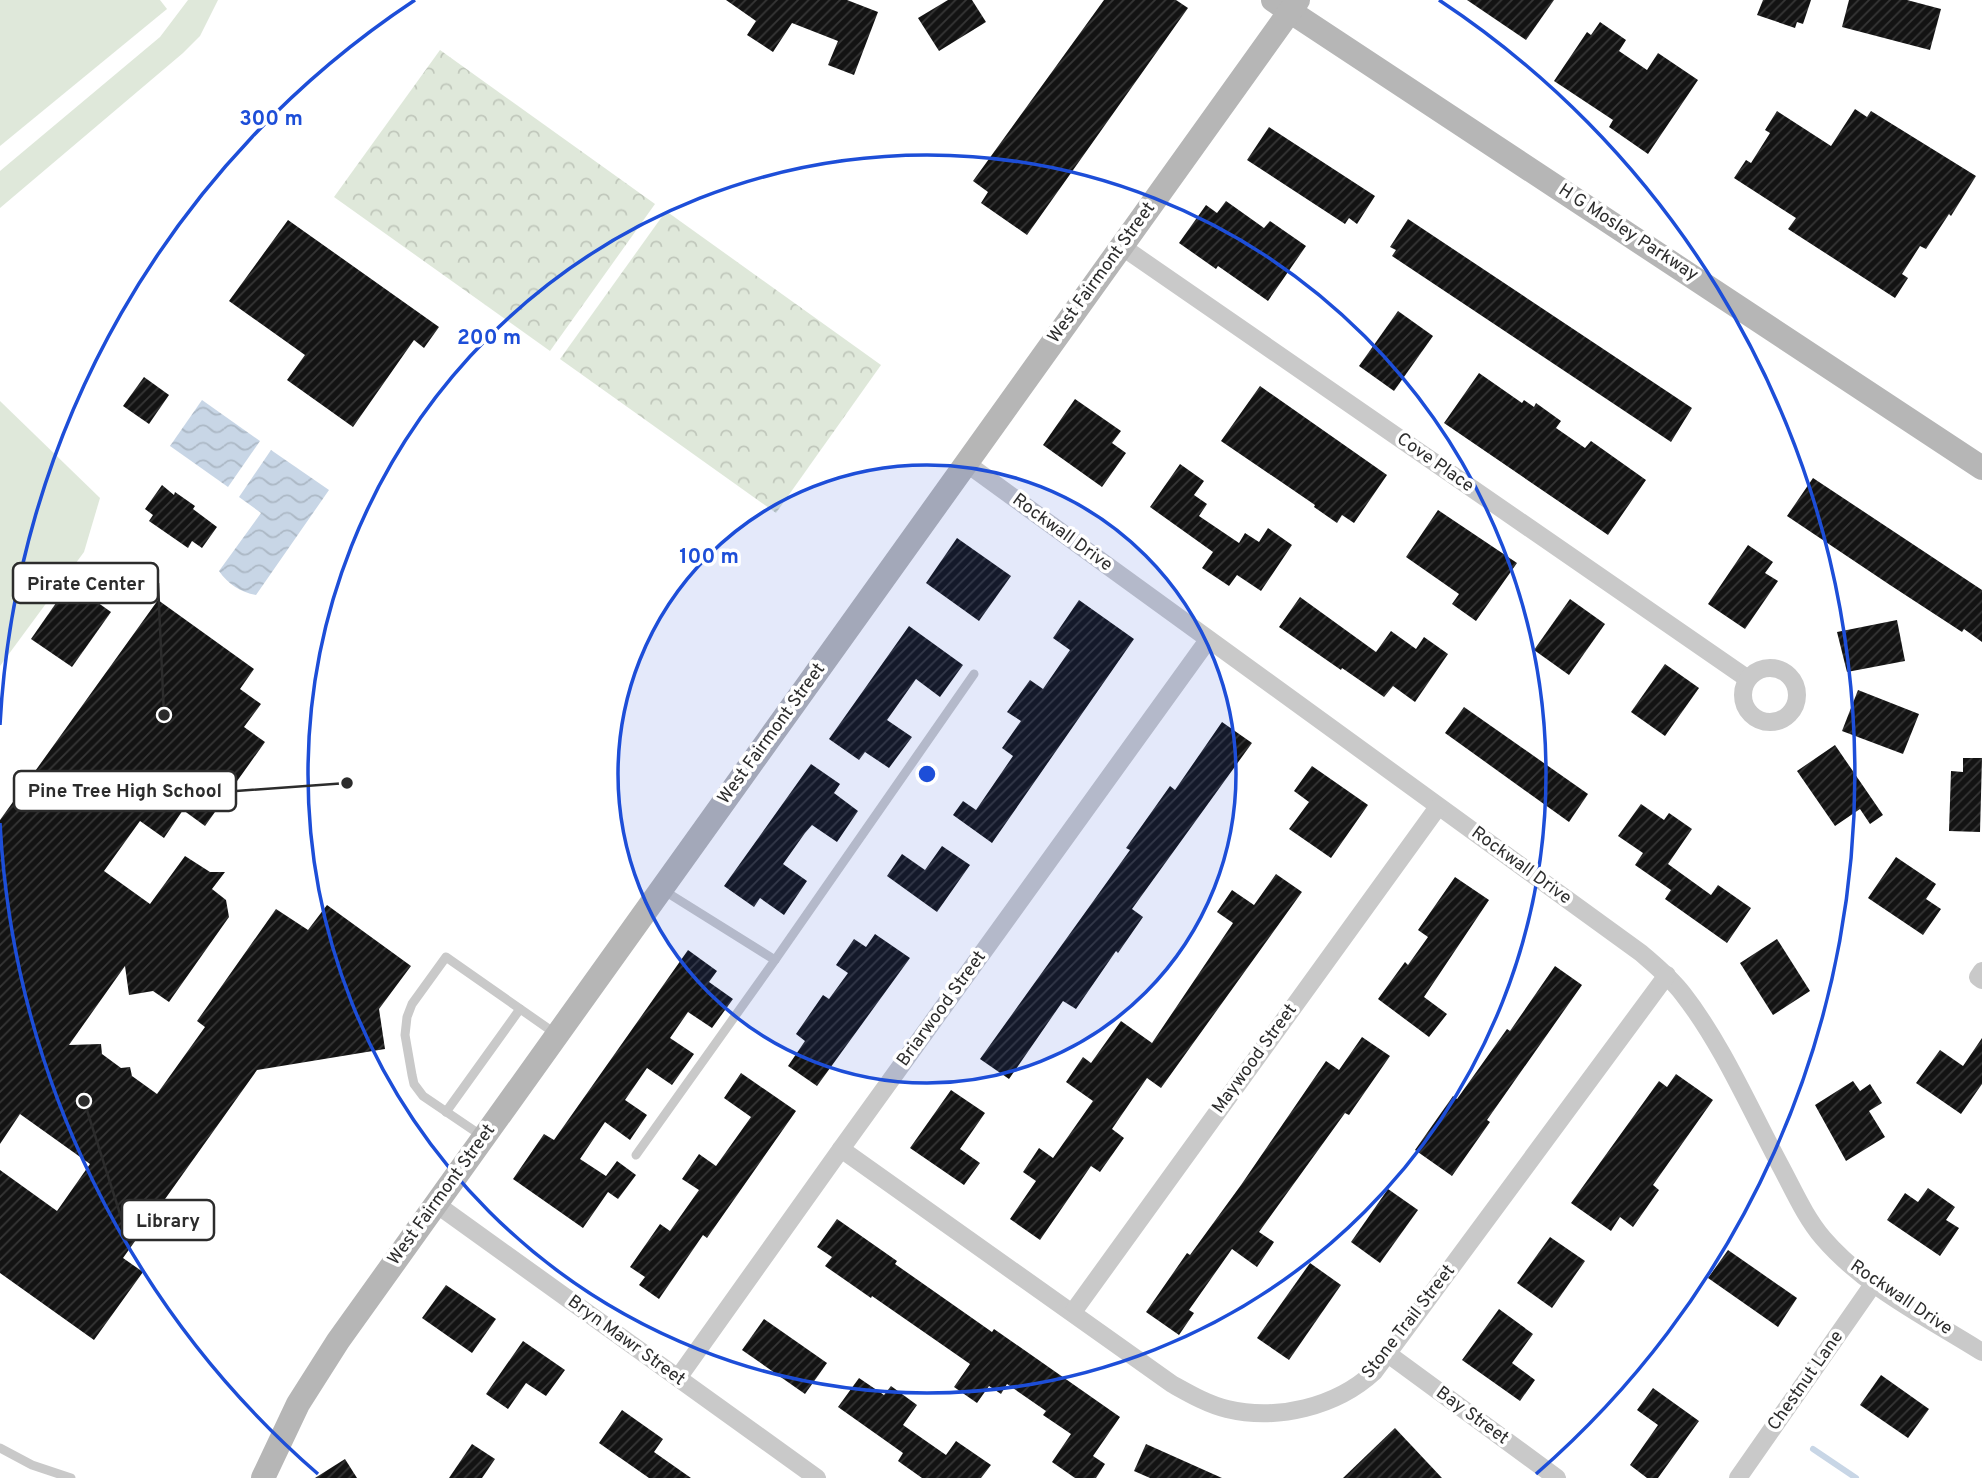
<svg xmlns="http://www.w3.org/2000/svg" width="1982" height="1478" font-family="Overpass,sans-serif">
	<defs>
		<pattern id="park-crowns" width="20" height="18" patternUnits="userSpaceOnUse" patternTransform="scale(1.75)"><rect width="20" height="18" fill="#dfe8da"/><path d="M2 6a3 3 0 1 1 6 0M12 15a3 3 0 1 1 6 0" fill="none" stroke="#c0c7bb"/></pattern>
		<pattern id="water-waves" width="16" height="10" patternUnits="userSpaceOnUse" patternTransform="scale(1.75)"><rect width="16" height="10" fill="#c8d6e6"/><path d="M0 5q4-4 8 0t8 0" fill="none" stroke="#acb8c5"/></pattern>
		<pattern id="building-hatch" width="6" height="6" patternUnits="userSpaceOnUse" patternTransform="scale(1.75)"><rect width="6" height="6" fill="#131313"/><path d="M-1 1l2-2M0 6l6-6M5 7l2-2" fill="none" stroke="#363636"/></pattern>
	</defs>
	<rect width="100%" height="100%" fill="#fff"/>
	<g fill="url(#park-crowns)">
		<polygon points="440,50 655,204 550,351 334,197"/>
		<polygon points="666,211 881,365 776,513 560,359"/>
	</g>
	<g fill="#dfe8da">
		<polygon points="0,0 160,0 167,9 0,146"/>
		<polygon points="188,0 218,0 200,36 183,53 0,208 0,171 160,37"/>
		<polygon points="0,401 100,498 84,552 0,666"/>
	</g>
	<g fill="url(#water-waves)">
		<polygon points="202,400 260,441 228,487 170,446"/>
		<path d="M271,450L329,490L256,595C240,592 228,584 219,571L261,513L239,497Z"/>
	</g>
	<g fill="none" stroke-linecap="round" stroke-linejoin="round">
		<polyline stroke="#c8d6e6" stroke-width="6" points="1813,1449 1856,1478"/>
	</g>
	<g fill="url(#building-hatch)">
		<polygon points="726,0 847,0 878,12 854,75 828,65 838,41 792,23 773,52 747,35 756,21"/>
		<polygon points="948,0 972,0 986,22 939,51 918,18"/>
		<polygon points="1104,0 1176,0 1188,8 1027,235 981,203 988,192 973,181"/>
		<polygon points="1467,0 1554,0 1526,40"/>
		<polygon points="1763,0 1811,0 1803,24 1797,22 1795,28 1757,15"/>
		<polygon points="1849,0 1907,0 1941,9 1930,50 1842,27"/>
		<polygon points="1600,22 1626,40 1619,51 1647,70 1658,53 1698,80 1648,154 1609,127 1613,120 1554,81 1587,32 1591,35"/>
		<polygon points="1855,109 1867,117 1871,111 1976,176 1951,216 1949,214 1926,249 1920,246 1902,274 1908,278 1895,298 1788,229 1796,218 1734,178 1746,160 1751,163 1770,133 1765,130 1777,111 1831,146"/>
		<polygon points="1269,127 1375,196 1357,224 1349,218 1345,224 1247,160"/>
		<polygon points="1226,201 1264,228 1270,221 1306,246 1268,301 1218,266 1216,269 1179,243 1206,205 1217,213"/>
		<polygon points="1408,219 1692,408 1671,442 1392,256 1396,250 1390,247"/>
		<polygon points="288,220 439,327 424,348 414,340 353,427 287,380 305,355 229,301"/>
		<polygon points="1398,311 1433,336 1394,391 1359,366"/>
		<polygon points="1479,373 1522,403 1524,400 1534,407 1536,403 1561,421 1556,428 1585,448 1591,441 1646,480 1608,535 1444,423"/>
		<polygon points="144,377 169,395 149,424 123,406"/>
		<polygon points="1260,386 1387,475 1354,523 1342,515 1337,523 1314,507 1315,505 1221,441"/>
		<polygon points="1075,399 1121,431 1112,443 1126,453 1102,487 1043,445"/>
		<polygon points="1180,464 1204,481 1194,495 1207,504 1199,516 1239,543 1245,533 1259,542 1268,528 1292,545 1261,591 1237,575 1229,586 1202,568 1213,552 1150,507"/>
		<polygon points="1813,478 1982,590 1982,642 1964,629 1962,632 1890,585 1787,516"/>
		<polygon points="162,485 174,495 175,492 195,506 193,509 217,527 202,548 192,541 188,548 149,521 153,515 145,509"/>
		<polygon points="1438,510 1517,563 1476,621 1452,604 1459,594 1406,557"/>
		<polygon points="957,538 1011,576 979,621 926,583"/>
		<polygon points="1748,545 1773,562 1765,573 1778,581 1745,629 1708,604"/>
		<polygon points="70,583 111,612 72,667 31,639"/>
		<polygon points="1300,597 1376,652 1391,631 1416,649 1424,637 1448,654 1415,702 1393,686 1384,697 1342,668 1341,670 1279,627"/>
		<polygon points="1570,599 1605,624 1569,675 1534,650"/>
		<polygon points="158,600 254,669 240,689 261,704 244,727 265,742 205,826 183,810 164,838 140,821 104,871 150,904 185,856 210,872 225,872 212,889 226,900 229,917 169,1002 153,991 129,995 125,966 69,1045 101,1044 102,1054 121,1068 130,1067 132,1076 157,1094 205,1027 197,1021 276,909 308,930 327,905 411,966 379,1009 385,1049 257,1070 123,1258 143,1272 94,1340 0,1273 0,1170 57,1211 90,1164 20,1114 0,1144 0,820"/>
		<polygon points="1079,600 1134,639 992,843 953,815 963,801 976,810 1013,756 1002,748 1021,721 1007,712 1030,680 1043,689 1070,650 1053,638"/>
		<polygon points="1897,620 1905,661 1847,672 1837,632"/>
		<polygon points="909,626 963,665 940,697 916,679 887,720 912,737 889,768 865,752 859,760 829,739"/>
		<polygon points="1665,664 1699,688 1665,736 1631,712"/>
		<polygon points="1858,690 1919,714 1903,754 1842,731"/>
		<polygon points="1464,707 1588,794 1569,822 1445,733"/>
		<polygon points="1222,722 1252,743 1132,909 1143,917 1118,953 1116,951 1076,1009 1063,1001 1009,1079 980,1059 1130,850 1126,848 1170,786 1175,790"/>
		<polygon points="1835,745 1883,815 1870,824 1860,809 1835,826 1797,771"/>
		<polygon points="1963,758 1982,758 1980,832 1949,831 1951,771 1963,772"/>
		<polygon points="811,764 840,784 834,793 858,811 837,842 812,825 805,833 783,864 807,881 784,915 760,898 754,907 724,886"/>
		<polygon points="1312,766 1368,805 1331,858 1289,829 1309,802 1294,791"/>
		<polygon points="1641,804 1664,820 1669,813 1692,829 1668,864 1711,895 1718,885 1751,908 1727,943 1665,899 1671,890 1635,865 1643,853 1618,836"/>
		<polygon points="942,846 970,865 937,912 887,876 902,854 925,870"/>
		<polygon points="1896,857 1936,884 1926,899 1941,909 1923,935 1868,898"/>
		<polygon points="1276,874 1302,892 1161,1088 1147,1078 1112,1129 1124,1138 1100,1172 1091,1166 1040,1240 1010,1219 1036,1181 1023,1172 1039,1148 1053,1158 1093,1101 1066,1082 1083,1057 1091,1063 1121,1021 1152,1043 1233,923 1217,912 1232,890 1254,905"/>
		<polygon points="1455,877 1489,900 1424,997 1447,1014 1429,1037 1378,999 1405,962 1408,965 1428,937 1418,930"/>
		<polygon points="875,934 910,958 817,1086 788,1066 805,1041 796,1034 823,995 829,999 848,973 836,965 854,939 866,947"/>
		<polygon points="1777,939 1810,991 1773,1015 1740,963"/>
		<polygon points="688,950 717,971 709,982 733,999 712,1028 688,1012 670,1038 694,1054 672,1085 647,1068 625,1100 647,1115 630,1140 605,1122 580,1159 606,1176 617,1161 636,1175 618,1199 608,1192 583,1228 513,1179 544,1134 554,1140"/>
		<polygon points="1555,966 1582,985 1487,1120 1490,1122 1452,1176 1415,1150 1453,1096 1457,1099 1507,1029 1510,1031"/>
		<polygon points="1362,1037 1390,1056 1349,1115 1345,1113 1259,1232 1274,1242 1257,1267 1232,1249 1189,1310 1194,1313 1179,1335 1146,1312 1187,1253 1190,1255 1241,1185 1326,1061 1339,1070"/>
		<polygon points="1982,1038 1982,1084 1961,1114 1916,1083 1940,1050 1963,1066"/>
		<polygon points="741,1073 796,1111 707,1238 703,1235 659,1299 639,1285 645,1277 630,1267 660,1224 670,1231 699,1190 682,1179 699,1154 716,1166 751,1117 724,1098"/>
		<polygon points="1676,1074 1713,1100 1653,1185 1659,1190 1633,1227 1620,1217 1611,1231 1571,1203 1659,1081 1667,1087"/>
		<polygon points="1853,1081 1860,1091 1870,1084 1882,1103 1869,1111 1885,1137 1846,1161 1815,1105"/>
		<polygon points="951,1090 985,1113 960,1149 980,1163 964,1185 910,1148"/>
		<polygon points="1928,1188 1955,1207 1946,1220 1959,1228 1940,1256 1887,1220 1905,1193 1918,1202"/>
		<polygon points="1388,1189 1418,1210 1380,1263 1351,1242"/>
		<polygon points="837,1219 897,1261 895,1264 992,1332 994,1329 1120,1417 1093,1456 1105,1464 1096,1478 1075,1478 1052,1462 1071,1434 1043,1415 1046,1411 1007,1384 1001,1394 989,1386 977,1403 954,1387 970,1364 872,1296 871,1298 825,1266 832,1257 817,1247"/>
		<polygon points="1550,1237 1585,1261 1552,1308 1517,1283"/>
		<polygon points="1728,1250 1797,1298 1778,1327 1708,1278"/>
		<polygon points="1310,1263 1341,1285 1289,1360 1257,1338"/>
		<polygon points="446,1285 496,1319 472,1353 422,1318"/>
		<polygon points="1499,1309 1533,1334 1512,1363 1535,1380 1520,1401 1462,1360"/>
		<polygon points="764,1319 827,1363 805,1394 742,1350"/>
		<polygon points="523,1341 565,1370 546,1396 526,1383 508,1409 486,1394"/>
		<polygon points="1881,1375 1929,1409 1908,1438 1860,1405"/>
		<polygon points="859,1378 884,1395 891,1386 917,1405 903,1425 946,1455 956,1441 991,1465 981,1478 922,1478 898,1461 903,1453 838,1407"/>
		<polygon points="1653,1388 1699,1421 1658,1478 1647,1478 1630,1465 1658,1425 1637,1410"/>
		<polygon points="622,1410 663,1439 654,1452 691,1478 649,1478 599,1443"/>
		<polygon points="1395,1428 1442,1478 1343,1478"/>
		<polygon points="472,1444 495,1459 482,1478 449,1478"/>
		<polygon points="1146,1444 1222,1478 1150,1478 1134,1471"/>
		<polygon points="345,1459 357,1478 315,1478"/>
	</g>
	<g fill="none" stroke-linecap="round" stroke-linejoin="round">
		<g stroke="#c9c9c9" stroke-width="9">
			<polyline points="775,960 974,674"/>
			<polyline points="446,1112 520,1009"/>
			<polyline points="482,1136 423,1096 414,1084 412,1075 405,1035 407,1017 412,1004 446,957 556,1034"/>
			<polyline points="636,1155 775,960 663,890"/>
			<polyline points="0,1448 32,1465 71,1478"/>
		</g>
		<g stroke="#c9c9c9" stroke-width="18">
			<polyline points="1121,246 1748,679"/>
			<path d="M966,463L1641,953C1656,966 1671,978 1683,994C1722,1044 1750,1109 1780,1165C1793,1189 1805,1217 1823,1238C1865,1287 1928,1318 1982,1352"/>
			<circle cx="1770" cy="695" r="27"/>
			<polyline points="1982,971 1978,977 1982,980"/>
			<path d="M841,1149L1172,1384C1190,1394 1207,1404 1227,1409C1277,1421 1336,1407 1374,1372L1667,975"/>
			<polyline points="436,1204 817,1478"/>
			<polyline points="1073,1312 1438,807"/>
			<polyline points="1388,1354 1557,1478"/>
			<polyline points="678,1378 841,1149 1208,640"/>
			<polyline points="1738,1478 1874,1283"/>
		</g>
		<g stroke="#b6b6b6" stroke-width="24">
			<polyline points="1273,0 1982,468"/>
			<polyline points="263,1478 298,1404 338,1341 1298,0"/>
		</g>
	</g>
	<circle cx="927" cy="774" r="309" fill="#1d4ed8" fill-opacity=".12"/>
	<g fill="none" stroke="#1d4ed8" stroke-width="3.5">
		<circle cx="927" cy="774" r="309"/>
		<circle cx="927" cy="774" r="619"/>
		<path d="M318 1474A928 928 0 0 1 0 823M0 725A928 928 0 0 1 415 0M1439 0A928 928 0 0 1 1536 1474"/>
	</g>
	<g text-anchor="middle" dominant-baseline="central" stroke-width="7" stroke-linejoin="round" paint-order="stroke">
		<g font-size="18" fill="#2c2c2c" stroke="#fff">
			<text transform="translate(1628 233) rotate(33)">H G Mosley Parkway</text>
			<text transform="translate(1102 273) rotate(-54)">West Fairmont Street</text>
			<text transform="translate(1435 463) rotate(35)">Cove Place</text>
			<text transform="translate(1062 533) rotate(36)">Rockwall Drive</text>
			<text transform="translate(772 734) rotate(-54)">West Fairmont Street</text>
			<text transform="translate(1521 866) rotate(36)">Rockwall Drive</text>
			<text transform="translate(942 1009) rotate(-54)">Briarwood Street</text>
			<text transform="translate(1255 1059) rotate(-54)">Maywood Street</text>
			<text transform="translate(442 1195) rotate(-54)">West Fairmont Street</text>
			<text transform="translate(1901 1298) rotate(34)">Rockwall Drive</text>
			<text transform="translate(1409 1322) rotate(-52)">Stone Trail Street</text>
			<text transform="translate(626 1341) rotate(36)">Bryn Mawr Street</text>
			<text transform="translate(1806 1381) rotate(-55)">Chestnut Lane</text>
			<text transform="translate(1472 1416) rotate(36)">Bay Street</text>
		</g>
	</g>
	<circle cx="927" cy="774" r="10" fill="#1d4ed8" stroke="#fff" stroke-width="3.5"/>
	<g font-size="21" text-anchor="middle" font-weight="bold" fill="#1d4ed8" stroke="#fff" stroke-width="7" stroke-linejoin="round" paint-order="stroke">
		<text x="271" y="125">300 m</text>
		<text x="489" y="344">200 m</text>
		<text x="709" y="563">100 m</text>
	</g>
	<path fill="none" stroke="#2c2c2c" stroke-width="2.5" d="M164 715L158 583M347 783L236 791M84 1101L122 1220"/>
	<g fill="#2c2c2c" stroke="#fff" stroke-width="2.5">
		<circle cx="164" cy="715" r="7"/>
		<circle cx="347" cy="783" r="7"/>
		<circle cx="84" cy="1101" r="7"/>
	</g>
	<g fill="#fff" stroke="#2c2c2c" stroke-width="2.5">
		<rect x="13" y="563" width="145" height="40" rx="7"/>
		<rect x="14" y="771" width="222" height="40" rx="7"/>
		<rect x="122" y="1200" width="92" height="40" rx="7"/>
	</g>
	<g font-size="19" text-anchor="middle" font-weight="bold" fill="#2c2c2c">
		<text x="86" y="590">Pirate Center</text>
		<text x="125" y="797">Pine Tree High School</text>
		<text x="168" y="1227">Library</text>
	</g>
</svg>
